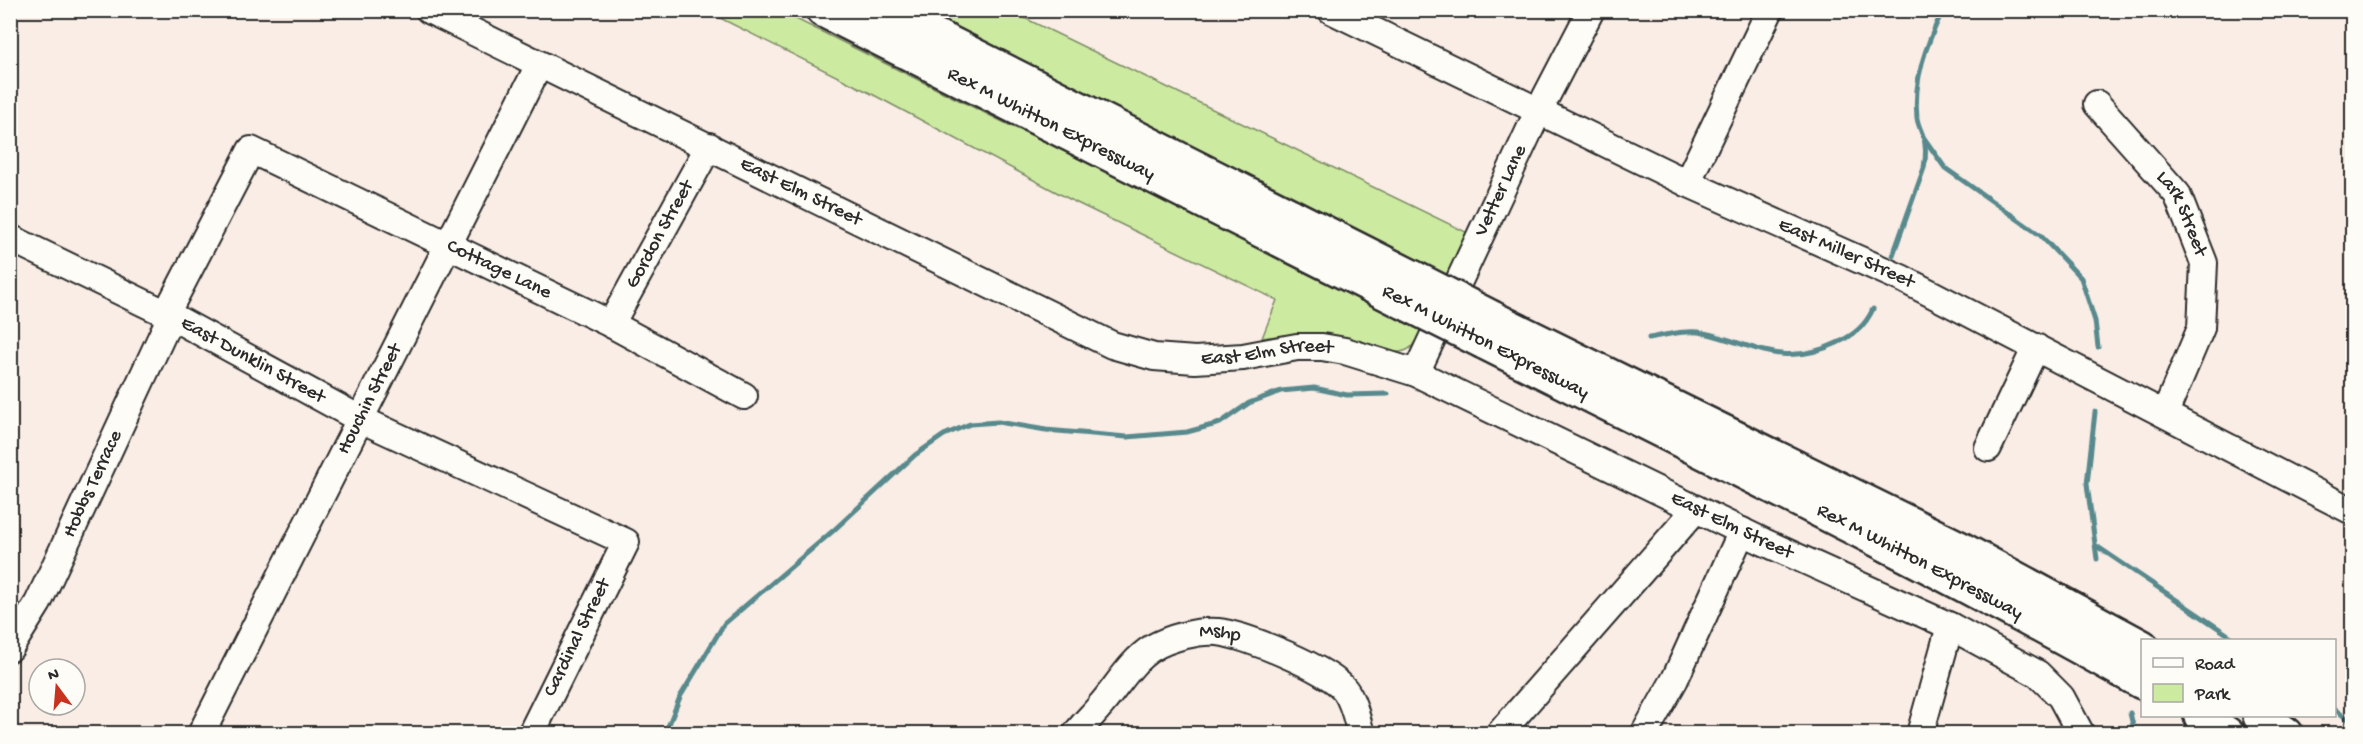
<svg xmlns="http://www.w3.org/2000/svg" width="2363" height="744" font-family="'Gochi Hand',sans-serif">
	<rect width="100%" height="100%" fill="#f9ede5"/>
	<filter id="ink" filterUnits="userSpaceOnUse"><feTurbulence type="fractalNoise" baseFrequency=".0167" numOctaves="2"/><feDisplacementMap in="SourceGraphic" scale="12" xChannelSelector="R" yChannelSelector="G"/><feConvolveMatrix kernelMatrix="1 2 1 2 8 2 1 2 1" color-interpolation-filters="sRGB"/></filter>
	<g filter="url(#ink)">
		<g fill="#cdeaa1" stroke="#7c8a66" stroke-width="1.5">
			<path d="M706,11H780L1013,127L1133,179L1424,326C1419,335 1415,348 1404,351C1390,356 1377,346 1364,342C1327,332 1300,332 1262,338L1277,300L1075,202L870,93Z"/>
			<polygon points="914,11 1010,11 1470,234 1447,278"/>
		</g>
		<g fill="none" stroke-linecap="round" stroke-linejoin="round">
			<g stroke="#59898d" stroke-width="5">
				<polyline points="1924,138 1945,168 2040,235 2081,278 2095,321 2098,347"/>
				<path d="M1893,255L1924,168C1926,157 1927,147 1923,136C1921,130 1918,125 1917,118C1913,79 1926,45 1943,10"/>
				<path d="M1649,338C1666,335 1688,329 1704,333C1757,345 1782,369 1837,343C1854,335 1865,326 1873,309"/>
				<polyline points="2095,412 2087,484 2097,559"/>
				<polyline points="2095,545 2236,640"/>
				<polyline points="2334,709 2352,722"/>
				<polyline points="2130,713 2135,734"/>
				<polyline points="665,734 680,697 724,624 834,530 915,455 944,435 970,424 998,422 1046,430 1127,437 1187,432 1220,423 1249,403 1281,391 1314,388 1347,395 1388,394"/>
			</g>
			<g stroke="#2b2b2b" stroke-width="30">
				<g id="minor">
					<path id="s1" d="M429,10L1112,345L1154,357L1195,360L1243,357L1297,347H1322L1345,351L1416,373L1764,542L1950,626L2038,674L2061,697L2081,734"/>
					<path id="s2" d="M1331,10L1687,183L1903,279L2352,511"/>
					<path id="s3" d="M2097,104L2177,194L2204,263L2201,328L2165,413"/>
					<polyline points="1687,183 1770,10"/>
					<path id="s4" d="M10,238L171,316L358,418L626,542L531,734"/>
					<path id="s5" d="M166,314L251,150L611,324L744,396"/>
					<path id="s6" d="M611,324L709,146"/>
					<path id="s7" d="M1416,373L1538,112L1591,10"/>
					<polyline points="1988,448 2036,347"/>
					<path id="s8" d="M10,648L38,603L171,316"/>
					<path id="s9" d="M201,734L539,65"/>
					<path id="s10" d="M1076,734C1083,724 1092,716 1100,706C1116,688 1131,661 1152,648C1169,638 1198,630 1218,632C1245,635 1329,669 1345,690C1354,702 1357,720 1361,734"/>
					<polyline points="1499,734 1696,509"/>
					<polyline points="1644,734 1675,679 1742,531"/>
					<polyline points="1920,734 1950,626"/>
				</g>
			</g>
			<g stroke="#2b2b2b" stroke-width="38">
				<g id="highway">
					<path id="s11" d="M823,10L1404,302"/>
					<polyline points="884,10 1414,278"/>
					<polyline points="1492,318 1959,548 2142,647"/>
					<path id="s12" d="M1484,342C1705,453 1928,561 2142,682"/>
					<polyline points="2201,716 2227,734"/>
					<polyline points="2260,716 2286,734"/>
				</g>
			</g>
			<use href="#minor" stroke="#fdfcf7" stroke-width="26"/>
			<use href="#highway" stroke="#fdfcf7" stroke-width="33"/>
			<g stroke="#2b2b2b" stroke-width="38" stroke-linecap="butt">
				<g id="highway-bridge">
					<polyline points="1414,278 1492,318"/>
					<polyline points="1404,302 1484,342"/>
				</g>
			</g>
			<use href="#highway-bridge" stroke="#fdfcf7" stroke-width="33"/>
		</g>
	</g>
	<g text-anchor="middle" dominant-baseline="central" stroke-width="4.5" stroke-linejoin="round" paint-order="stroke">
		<g font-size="20" fill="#2b2b2b" stroke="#fdfcf7">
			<text stroke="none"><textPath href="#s11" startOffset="255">Rex M Whitton Expressway</textPath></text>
			<text stroke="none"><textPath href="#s7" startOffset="201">Vetter Lane</textPath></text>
			<text stroke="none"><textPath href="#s1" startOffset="414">East Elm Street</textPath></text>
			<text stroke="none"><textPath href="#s3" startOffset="140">Lark Street</textPath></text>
			<text stroke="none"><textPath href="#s6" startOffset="102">Gordon Street</textPath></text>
			<text stroke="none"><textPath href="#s2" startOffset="570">East Miller Street</textPath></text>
			<text stroke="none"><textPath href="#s5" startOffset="460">Cottage Lane</textPath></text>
			<text transform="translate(1485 343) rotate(27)">Rex M Whitton Expressway</text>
			<text stroke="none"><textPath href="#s1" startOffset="918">East Elm Street</textPath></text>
			<text stroke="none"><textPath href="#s4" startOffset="272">East Dunklin Street</textPath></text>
			<text stroke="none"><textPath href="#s9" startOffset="375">Houchin Street</textPath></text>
			<text stroke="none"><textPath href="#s8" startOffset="184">Hobbs Terrace</textPath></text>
			<text stroke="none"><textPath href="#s1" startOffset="1422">East Elm Street</textPath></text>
			<text stroke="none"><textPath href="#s12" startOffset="488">Rex M Whitton Expressway</textPath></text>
			<text transform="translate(578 638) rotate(-64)">Cardinal Street</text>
			<text stroke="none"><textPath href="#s10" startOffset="186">Mshp</textPath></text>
		</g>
	</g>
	<rect width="2363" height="744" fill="none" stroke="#fdfcf7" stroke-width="36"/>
	<rect x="18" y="18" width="2327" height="708" fill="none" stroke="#2b2b2b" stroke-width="2" filter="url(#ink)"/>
	<rect x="2141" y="639" width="195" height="78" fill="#fdfcf7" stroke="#a9a8a5" stroke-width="1.5"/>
	<rect x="2153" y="658" width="30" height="9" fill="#fdfcf7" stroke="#a9a8a5" stroke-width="1.5"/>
	<text x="2195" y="669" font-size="18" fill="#2b2b2b">Road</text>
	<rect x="2153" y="684" width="30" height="18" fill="#cdeaa1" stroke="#a9a8a5" stroke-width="1.5"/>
	<text x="2195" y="699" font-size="18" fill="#2b2b2b">Park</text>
	<g transform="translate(57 687) rotate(344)"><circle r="28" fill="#fdfcf7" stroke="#a9a8a5" stroke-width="1.5"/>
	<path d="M0-4.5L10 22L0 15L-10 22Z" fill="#c8321e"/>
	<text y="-9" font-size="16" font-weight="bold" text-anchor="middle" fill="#2b2b2b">N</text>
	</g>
</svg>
